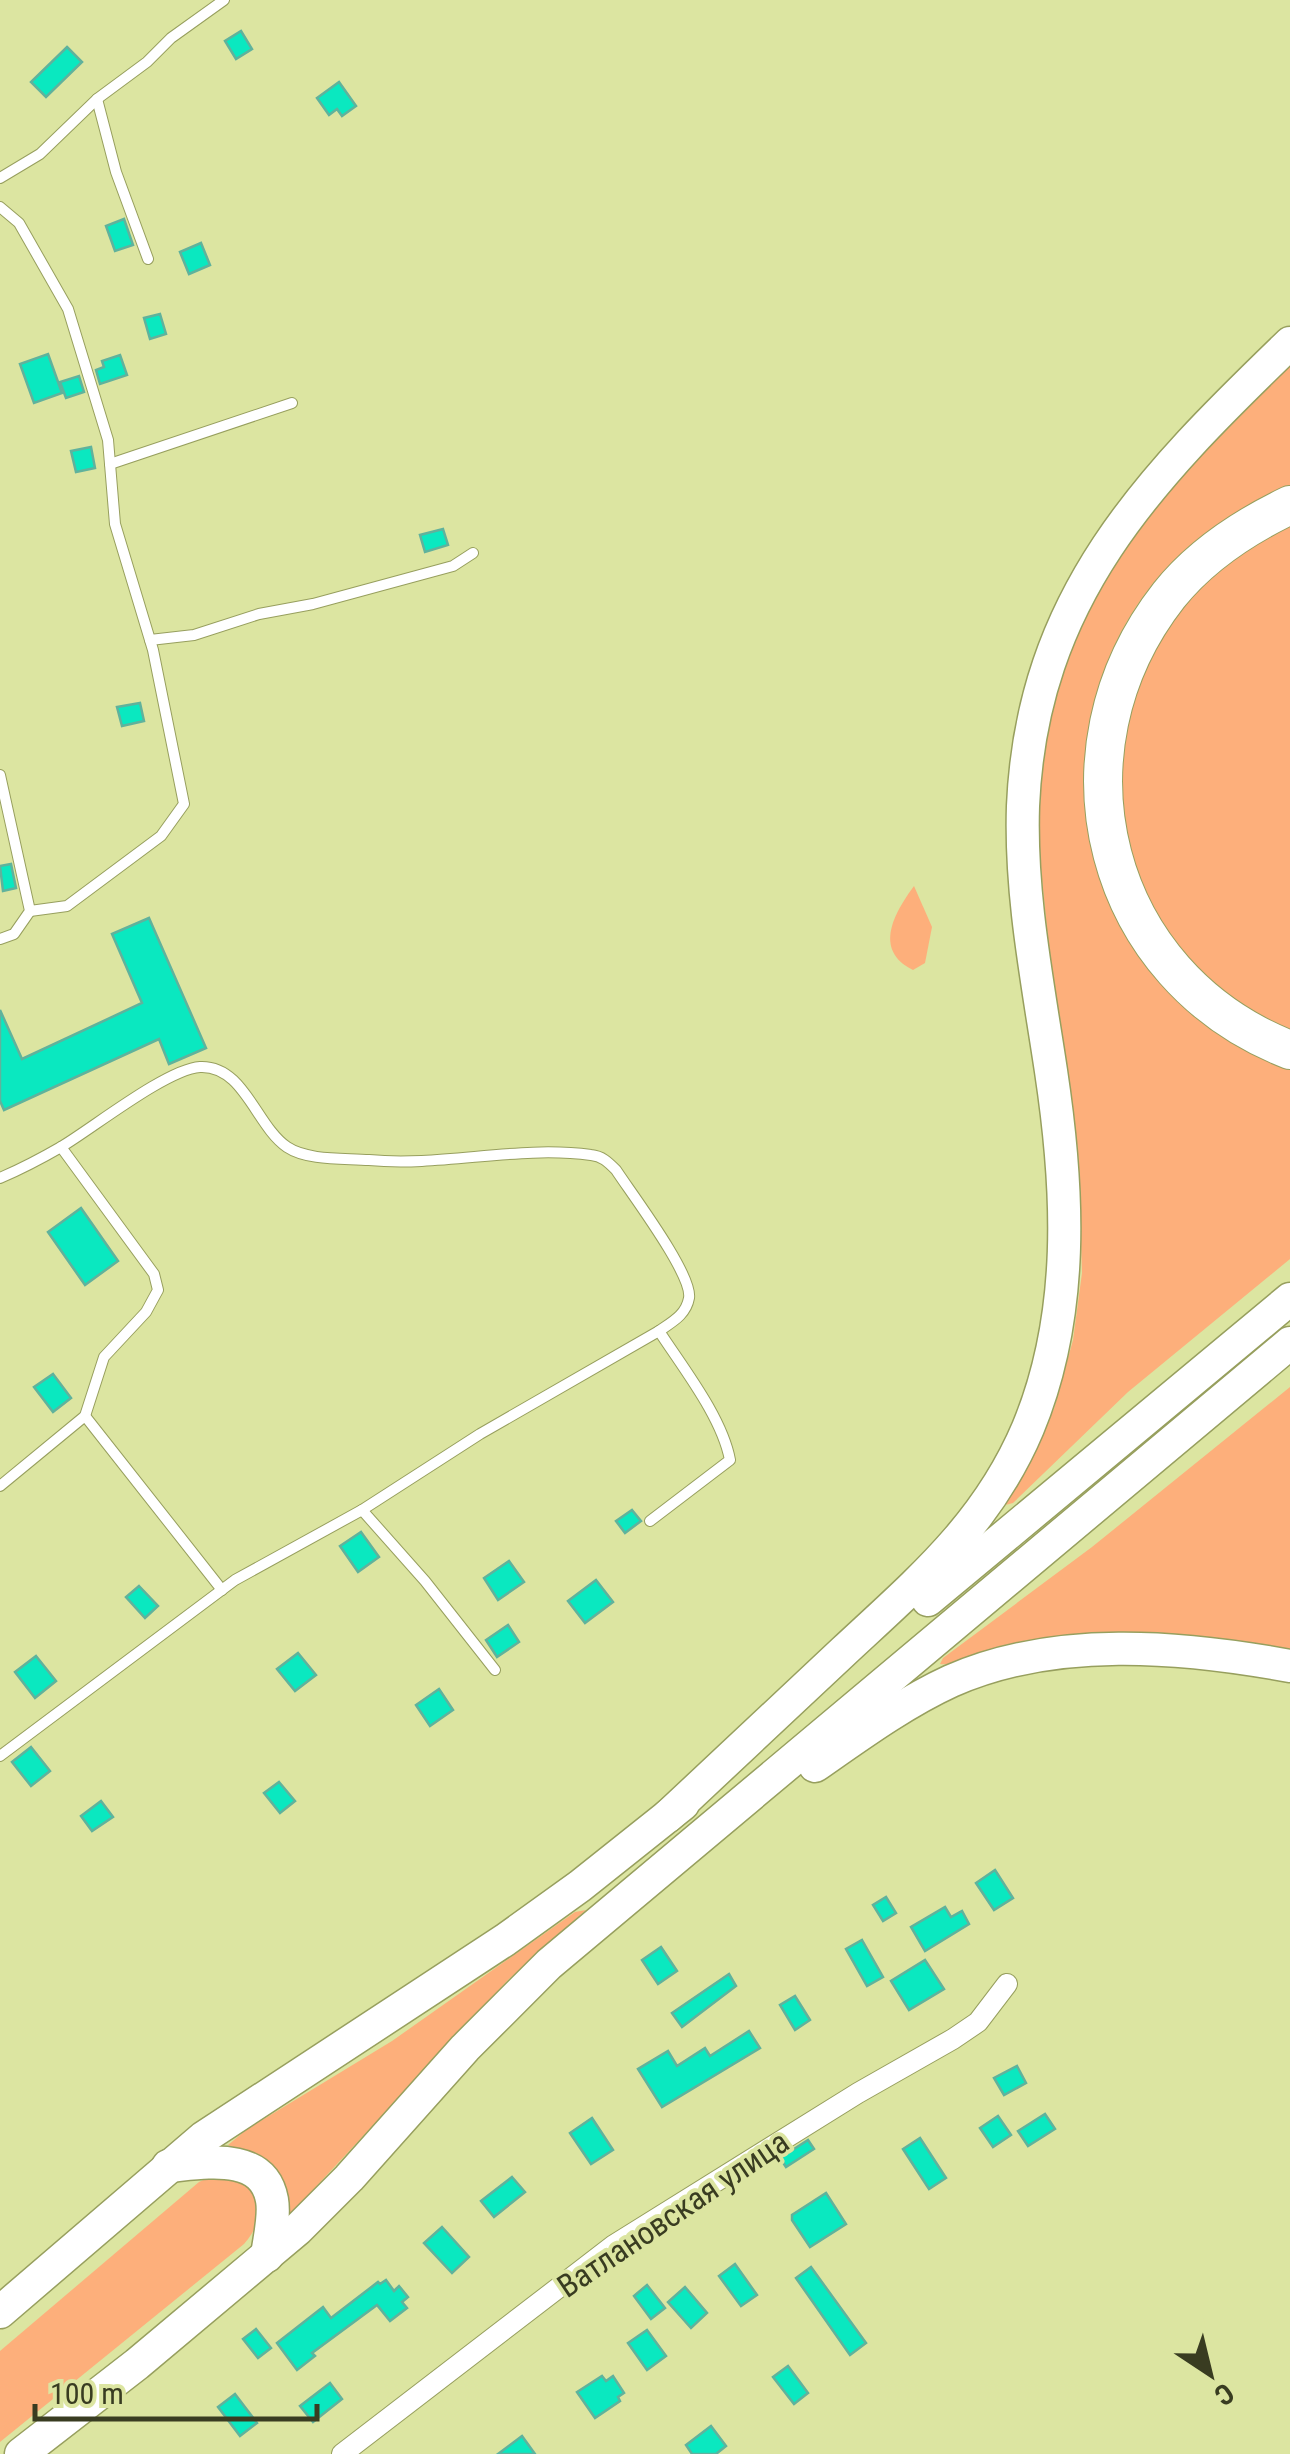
<svg xmlns="http://www.w3.org/2000/svg" width="1290" height="2454" font-family="'Roboto Condensed',sans-serif">
	<rect width="100%" height="100%" fill="#dce5a1"/>
	<g fill="#fdaf7b">
		<path d="M1290,366V486C1253,502 1216,522 1186,549C1067,655 1050,846 1150,969C1186,1015 1234,1051 1290,1070V1259L1128,1392L1013,1503L1005,1505L1054,1409L1073,1340L1082,1273L1078,1150L1051,969L1039,849L1041,760L1058,680L1102,578L1175,482Z"/>
		<polygon points="1290,521 1290,1032 1233,1001 1171,941 1133,874 1117,772 1141,664 1207,575"/>
		<path d="M914,886L932,927L925,963L913,970C872,950 895,912 914,886Z"/>
		<path d="M1290,1387V1650C1203,1632 1117,1628 1029,1640C1014,1643 998,1646 984,1651C970,1655 955,1666 940,1664L943,1658L1092,1547Z"/>
		<polygon points="586,1910 508,1980 286,2219 237,2149 228,2145 246,2130 392,2041 575,1912"/>
		<path d="M210,2177L239,2178C263,2201 266,2218 244,2244L0,2442V2351L199,2182Z"/>
	</g>
	<g fill="#0ae8c0" stroke="#60b29c" stroke-width="2.5">
		<polygon points="241,31 252,49 236,59 225,41"/>
		<polygon points="67,47 82,62 46,97 31,82"/>
		<polygon points="339,82 356,106 342,116 337,109 329,115 317,98"/>
		<polygon points="124,219 133,245 115,251 106,226"/>
		<polygon points="201,243 210,265 189,274 180,252"/>
		<polygon points="160,314 166,334 150,339 144,318"/>
		<polygon points="48,354 62,393 34,403 20,364"/>
		<polygon points="120,355 127,375 100,384 96,370 104,367 102,361"/>
		<polygon points="79,376 84,392 66,398 60,382"/>
		<polygon points="91,447 95,468 76,472 71,451"/>
		<polygon points="443,529 448,545 425,552 420,535"/>
		<polygon points="140,703 144,721 122,726 117,707"/>
		<polygon points="11,864 16,888 3,891 0,866"/>
		<polygon points="149,918 206,1048 169,1064 159,1039 4,1110 0,1101 0,1010 22,1059 142,1003 112,934"/>
		<polygon points="81,1208 118,1261 85,1285 48,1232"/>
		<polygon points="53,1374 71,1398 53,1412 34,1387"/>
		<polygon points="632,1510 641,1521 625,1533 616,1521"/>
		<polygon points="361,1532 379,1557 358,1572 340,1546"/>
		<polygon points="509,1561 524,1582 498,1600 484,1578"/>
		<polygon points="596,1580 613,1602 585,1623 568,1601"/>
		<polygon points="139,1586 158,1606 145,1618 126,1597"/>
		<polygon points="508,1625 519,1642 497,1657 486,1640"/>
		<polygon points="298,1653 316,1675 295,1691 277,1669"/>
		<polygon points="36,1656 56,1681 35,1698 15,1672"/>
		<polygon points="439,1689 453,1710 430,1726 416,1705"/>
		<polygon points="31,1747 50,1771 31,1786 12,1762"/>
		<polygon points="279,1782 295,1801 280,1813 264,1793"/>
		<polygon points="101,1801 113,1817 92,1831 81,1816"/>
		<polygon points="995,1870 1013,1898 994,1910 976,1883"/>
		<polygon points="886,1897 896,1913 883,1921 873,1905"/>
		<polygon points="945,1907 951,1917 962,1911 969,1924 925,1951 911,1927"/>
		<polygon points="862,1940 883,1977 867,1986 846,1949"/>
		<polygon points="661,1947 677,1971 658,1984 642,1960"/>
		<polygon points="925,1960 944,1989 909,2010 891,1981"/>
		<polygon points="729,1974 736,1986 682,2027 672,2013"/>
		<polygon points="795,1996 810,2020 795,2030 780,2005"/>
		<polygon points="749,2031 760,2048 662,2107 638,2069 668,2051 677,2066 705,2048 710,2056"/>
		<polygon points="1017,2066 1026,2083 1004,2095 994,2078"/>
		<polygon points="1045,2114 1055,2129 1028,2146 1018,2131"/>
		<polygon points="998,2116 1011,2135 993,2147 980,2128"/>
		<polygon points="592,2118 613,2150 591,2164 570,2133"/>
		<polygon points="920,2138 946,2178 929,2189 903,2149"/>
		<polygon points="808,2140 814,2149 786,2167 780,2158"/>
		<polygon points="512,2177 525,2192 494,2217 481,2201"/>
		<polygon points="826,2193 846,2224 810,2247 792,2220 792,2215"/>
		<polygon points="442,2227 469,2257 452,2273 424,2243"/>
		<polygon points="735,2264 757,2295 741,2306 719,2276"/>
		<polygon points="811,2267 866,2343 850,2355 796,2278"/>
		<polygon points="386,2280 394,2291 399,2286 408,2297 402,2302 407,2308 390,2321 377,2305 312,2353 315,2356 297,2370 277,2343 323,2307 331,2318 378,2282 380,2284"/>
		<polygon points="647,2285 665,2308 651,2319 634,2296"/>
		<polygon points="685,2287 707,2313 691,2328 668,2302"/>
		<polygon points="256,2329 271,2348 258,2358 243,2339"/>
		<polygon points="647,2330 666,2356 647,2370 628,2343"/>
		<polygon points="788,2366 808,2393 794,2404 773,2377"/>
		<polygon points="602,2376 606,2381 613,2376 624,2393 618,2397 620,2401 595,2418 577,2392"/>
		<polygon points="330,2383 342,2399 313,2422 300,2406"/>
		<polygon points="235,2394 257,2423 240,2436 218,2407"/>
		<polygon points="711,2426 726,2446 716,2454 692,2454 686,2445"/>
		<polygon points="522,2436 535,2454 498,2454"/>
	</g>
	<g fill="none" stroke-linecap="round" stroke-linejoin="round">
		<g stroke="#979f5e" stroke-width="12">
			<g id="lane">
				<polyline points="97,99 116,172 148,259"/>
				<polyline points="0,178 40,154 97,99 147,62 171,38 224,0"/>
				<polyline points="0,207 19,223 68,309 108,440 115,524 153,650 184,804 161,836 67,906 30,911"/>
				<polyline points="110,464 292,403"/>
				<polyline points="150,640 194,635 259,614 313,604 453,566 473,553"/>
				<polyline points="0,775 30,911 14,934 0,939"/>
				<path d="M0,1178C21,1169 42,1158 61,1147C93,1128 167,1069 200,1067C244,1065 256,1126 287,1147C308,1161 345,1158 369,1160C443,1167 517,1145 591,1155C602,1156 608,1162 616,1170C631,1193 693,1275 689,1298C686,1315 672,1322 659,1331L480,1434L362,1510L235,1580L0,1756"/>
				<polyline points="85,1416 222,1590"/>
				<polyline points="0,1486 85,1416 104,1357 146,1312 158,1290 154,1274 61,1147"/>
				<polyline points="362,1510 425,1581 495,1670"/>
				<path d="M650,1521L730,1460C722,1417 683,1368 659,1331"/>
			</g>
		</g>
		<g stroke="#979f5e" stroke-width="22">
			<polyline id="street" points="342,2454 614,2245 858,2093 953,2039 978,2022 1007,1984"/>
		</g>
		<g stroke="#979f5e" stroke-width="35">
			<g id="primary">
				<polyline points="928,1600 1290,1299"/>
				<path d="M815,1766C858,1736 903,1703 951,1681C1055,1635 1181,1646 1290,1666"/>
				<path d="M668,1816C726,1761 785,1706 844,1651C918,1582 987,1525 1028,1428C1075,1315 1069,1190 1051,1071C1038,984 1020,895 1023,806C1032,597 1149,479 1290,343"/>
				<path d="M168,2166C204,2163 263,2151 272,2200C275,2217 269,2239 267,2256"/>
				<polyline points="0,2312 203,2138 505,1940 580,1886 683,1804"/>
				<polyline points="21,2454 137,2364 298,2229 349,2178 465,2048 549,1964 1290,1343"/>
			</g>
		</g>
		<g stroke="#979f5e" stroke-width="40">
			<path id="highway" d="M1290,505C1244,527 1201,555 1169,595C1045,753 1102,977 1290,1050"/>
		</g>
		<use href="#lane" stroke="#fff" stroke-width="10"/>
		<use href="#street" stroke="#fff" stroke-width="20"/>
		<use href="#primary" stroke="#fff" stroke-width="32"/>
		<use href="#highway" stroke="#fff" stroke-width="38"/>
	</g>
	<g text-anchor="middle" dominant-baseline="central" stroke-width="8" stroke-linejoin="round" paint-order="stroke">
		<g font-size="32" fill="#393c21" stroke="#dce5a1">
			<text transform="translate(673 2214) rotate(-34)">Ватлановская улица</text>
		</g>
	</g>
	<g transform="translate(1210 2374) rotate(145)" stroke="#dce5a1" stroke-width="8" paint-order="stroke">
	<path d="M0-8L18 38L0 25L-18 38Z" fill="#393c21"/>
	<text y="-15" font-size="28" font-weight="bold" text-anchor="middle" fill="#393c21">С</text>
	</g>
	<path d="M35 2404v15h282v-15" fill="none" stroke="#393c21" stroke-width="5"/>
	<text x="50" y="2404" font-size="30" fill="#393c21" stroke="#dce5a1" stroke-width="8" paint-order="stroke">100 m</text>
</svg>
